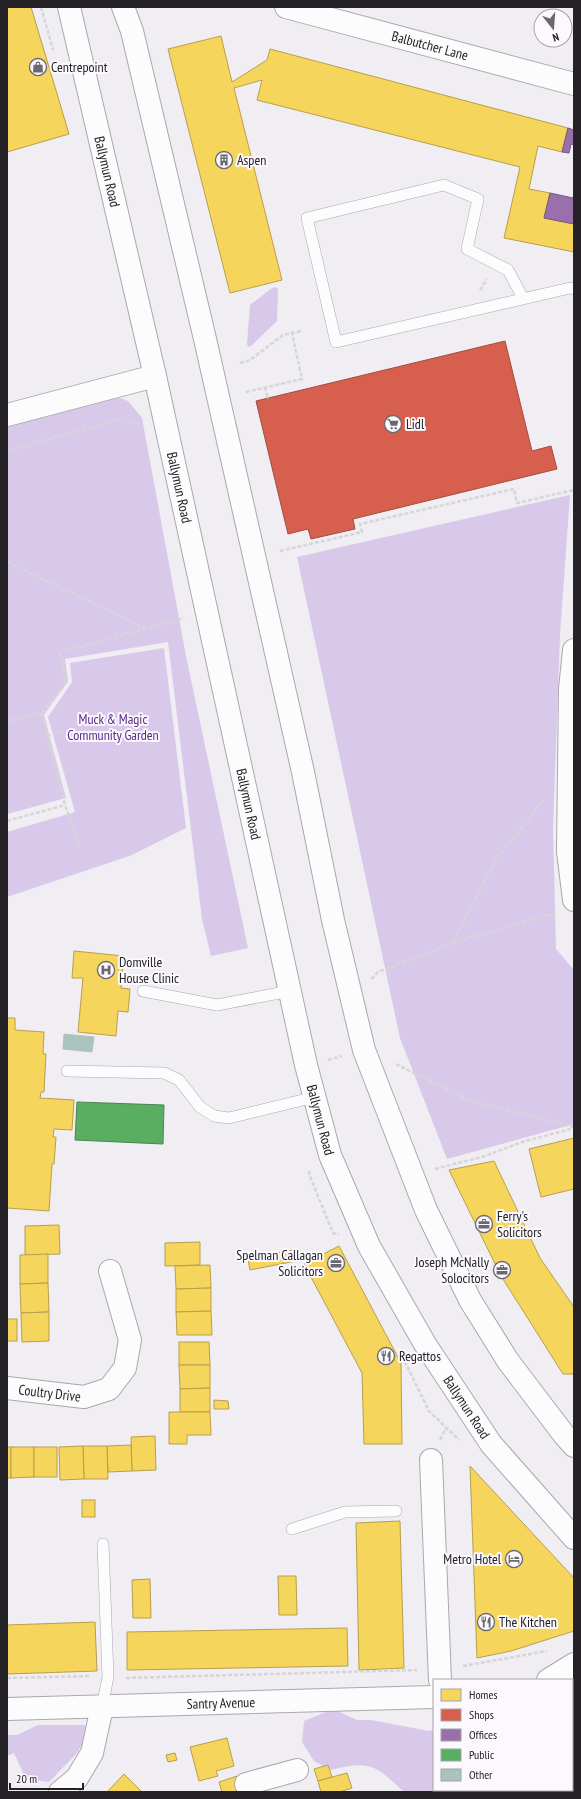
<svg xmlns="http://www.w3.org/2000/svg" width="581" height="1799" font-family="'PT Sans Narrow',sans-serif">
	<rect width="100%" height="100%" fill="#f0edf3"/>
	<g fill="#d8c9eb">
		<polygon points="276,287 278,290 277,321 251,346 248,347 247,344 250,305 272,288"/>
		<polygon points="112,395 128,401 142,418 186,656 248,948 211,956 202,919 168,642 65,659 68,681 44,715 66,798 7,814 7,426"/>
		<polygon points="570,495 560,635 553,828 556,949 574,970 574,1124 447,1159 400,1038 297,557"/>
		<polygon points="164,648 186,828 132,855 7,897 7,832 75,812 48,717 72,682 70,663"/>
		<path d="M333,1709L357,1720H371L429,1731L434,1730V1790H523L524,1792H404C375,1765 371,1760 330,1770L314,1761L302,1742L304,1721Z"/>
		<polygon points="38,1725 85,1725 88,1734 77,1753 49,1782 26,1779 14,1753 7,1756 7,1735 17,1735"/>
	</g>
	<g fill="#f6d55c" stroke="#b79f4c">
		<polygon points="7,7 31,7 69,134 7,152"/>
		<polygon points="221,36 232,82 267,60 270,49 568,128 562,152 538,146 529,189 550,193 544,218 574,224 574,252 504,238 520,167 257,100 262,80 234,88 282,280 230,293 168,49"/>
		<polygon points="74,951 124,956 121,988 130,989 128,1012 118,1011 116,1036 78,1032 83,978 72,978"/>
		<polygon points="7,1018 15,1018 15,1030 44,1032 43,1054 46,1054 44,1092 41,1092 40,1098 74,1100 72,1130 54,1129 53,1137 56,1137 54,1164 52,1164 49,1211 7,1208"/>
		<polygon points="574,1138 574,1189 541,1197 529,1149"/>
		<polygon points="494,1161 540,1258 574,1307 574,1374 563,1374 501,1276 449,1170"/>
		<polygon points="59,1225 60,1254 25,1255 25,1226"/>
		<polygon points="200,1242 200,1265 165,1266 165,1243"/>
		<polygon points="339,1246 401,1363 402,1444 364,1444 362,1373 304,1264"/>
		<polygon points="293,1250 296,1261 250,1270 248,1259"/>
		<polygon points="48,1254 48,1283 20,1284 20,1255"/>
		<polygon points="210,1265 211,1288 176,1289 175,1266"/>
		<polygon points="48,1283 49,1312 21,1313 20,1284"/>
		<polygon points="211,1288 211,1311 176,1312 176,1289"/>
		<polygon points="211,1311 212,1335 177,1335 176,1312"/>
		<polygon points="49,1312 49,1341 22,1342 21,1313"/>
		<rect x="7" y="1319" width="10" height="22"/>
		<polygon points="179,1342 209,1342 210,1365 179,1365"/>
		<polygon points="179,1365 210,1365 210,1388 180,1389"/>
		<polygon points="210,1388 210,1412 180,1412 180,1389"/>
		<polygon points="214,1400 228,1401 229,1409 214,1409"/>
		<polygon points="169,1412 210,1412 211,1435 187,1435 187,1444 169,1444"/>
		<polygon points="155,1436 156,1470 132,1471 131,1437"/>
		<polygon points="131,1445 132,1471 108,1472 107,1446"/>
		<polygon points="83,1446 107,1446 108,1479 84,1479"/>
		<polygon points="83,1446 84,1479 60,1480 59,1447"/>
		<rect x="7" y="1447" width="4" height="31"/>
		<polygon points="11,1447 34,1447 34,1477 11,1478"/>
		<rect x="34" y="1447" width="23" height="30"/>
		<polygon points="470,1466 574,1578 574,1631 511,1651 477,1658"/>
		<rect x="82" y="1500" width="13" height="17"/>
		<polygon points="400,1521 404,1668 359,1670 356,1523"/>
		<polygon points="278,1576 296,1576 297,1615 279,1615"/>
		<polygon points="150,1579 151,1618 133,1618 132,1580"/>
		<polygon points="95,1622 97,1671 7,1674 7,1625"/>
		<polygon points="347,1628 348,1666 127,1670 127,1632"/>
		<polygon points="227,1738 234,1766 216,1771 218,1776 199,1781 190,1747"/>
		<polygon points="175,1753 177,1760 168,1762 166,1755"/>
		<polygon points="328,1765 332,1777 318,1781 314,1769"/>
		<polygon points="347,1773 352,1788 339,1792 321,1792 318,1781"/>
		<polygon points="124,1774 142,1792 107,1792"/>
		<polygon points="237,1776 242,1792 222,1792 219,1782"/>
	</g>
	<polygon fill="#d6604d" stroke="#a14d42" points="505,341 532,451 551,446 557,469 353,519 355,529 311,539 308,529 288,534 256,401"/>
	<g fill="#9970ab" stroke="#765983">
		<polygon points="568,128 574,130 574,145 571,144 569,153 562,152"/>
		<polygon points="550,193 573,198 574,194 574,224 544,218"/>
	</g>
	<polygon fill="#5aae61" stroke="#4a8450" points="77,1102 164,1105 163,1144 75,1140"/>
	<polygon fill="#aac3bf" stroke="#bcbebf" points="64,1034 94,1037 92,1052 63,1049"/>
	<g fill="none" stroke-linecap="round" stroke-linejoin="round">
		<g stroke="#aaa8ac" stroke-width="12">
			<g id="service">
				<polyline points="523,298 508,270 467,249 478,199 444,185 307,218 336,342 570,288 574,289"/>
				<polyline points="143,991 217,1005 290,991"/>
				<polyline points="67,1071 164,1073 179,1080 200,1107 214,1116 229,1118 315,1097"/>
				<polyline points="292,1529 345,1512 396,1511"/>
				<polyline points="102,1707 108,1677 103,1544"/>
			</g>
		</g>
		<g stroke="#aaa8ac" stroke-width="24">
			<g id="minor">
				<polyline points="7,415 155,376"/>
				<polyline points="574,650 570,689 568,852 574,900"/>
				<path id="s1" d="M7,1388L84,1397L109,1389L125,1368L130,1340L110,1271"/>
				<polyline points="431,1460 440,1680"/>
				<polyline points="246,1784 297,1770"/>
				<polyline points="549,1790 550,1792"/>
				<polyline points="60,1792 77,1778 92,1753 102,1707"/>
			</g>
		</g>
		<g stroke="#aaa8ac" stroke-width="24">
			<g id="tertiary">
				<path id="s2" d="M286,7L574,84"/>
			</g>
		</g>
		<g stroke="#aaa8ac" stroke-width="24">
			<g id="secondary">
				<path id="s3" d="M69,7L155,376L306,1065L330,1155L369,1246L425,1344L491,1444L574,1538"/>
				<polyline points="123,7 132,31 205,339 303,772 333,920 364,1050 426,1210 470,1300 508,1361 565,1436 574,1446"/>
				<polyline points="548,1680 574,1664"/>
				<polyline points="572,1687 574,1687"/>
				<path id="s4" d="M7,1709L434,1697"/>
			</g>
		</g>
		<g stroke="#d6d6d8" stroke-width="2.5" stroke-dasharray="4 2" stroke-linecap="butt">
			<polyline points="41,7 53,50"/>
			<polyline points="480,290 487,279"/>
			<polyline points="240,363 250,360 283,335 301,331"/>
			<polyline points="265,387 268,399"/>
			<polyline points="246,392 302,379 292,333"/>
			<polyline points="7,451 117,420 139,423 140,426"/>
			<polyline points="280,551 362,532 360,524 514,489 517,503 574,490"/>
			<polyline points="7,562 145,628"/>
			<polyline points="42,713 65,805 81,850"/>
			<polyline points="7,721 42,713 66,683 60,652 184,618"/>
			<polyline points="47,736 64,731"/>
			<polyline points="7,821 65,805"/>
			<polyline points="453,943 496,859 543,801 545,801"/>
			<polyline points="371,979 378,972 453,943 546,915 556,915"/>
			<polyline points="328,1060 342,1056"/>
			<polyline points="396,1064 470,1101 574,1127"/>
			<polyline points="435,1169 485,1156 522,1142 574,1128"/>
			<polyline points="310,1171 309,1174 333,1233 339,1235"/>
			<polyline points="402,1356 429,1411 459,1440"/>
			<polyline points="440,1440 446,1428"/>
			<polyline points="463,1666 547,1651"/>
			<polyline points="7,1678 90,1676"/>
			<polyline points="126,1678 417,1670"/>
		</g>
		<use href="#service" stroke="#fdfcfd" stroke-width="11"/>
		<use href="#minor" stroke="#fdfcfd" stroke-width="22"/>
		<use href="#tertiary" stroke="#fdfcfd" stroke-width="22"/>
		<use href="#secondary" stroke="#fdfcfd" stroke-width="22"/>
	</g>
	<defs>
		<g id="shop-ring" transform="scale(0.9)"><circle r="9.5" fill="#fbf9fe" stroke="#6b696e" stroke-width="1.5"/><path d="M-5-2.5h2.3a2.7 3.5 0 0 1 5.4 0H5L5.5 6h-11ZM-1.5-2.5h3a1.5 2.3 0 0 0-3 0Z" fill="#6b696e"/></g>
		<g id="building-ring" transform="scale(0.9)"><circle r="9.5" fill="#fbf9fe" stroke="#6b696e" stroke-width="1.5"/><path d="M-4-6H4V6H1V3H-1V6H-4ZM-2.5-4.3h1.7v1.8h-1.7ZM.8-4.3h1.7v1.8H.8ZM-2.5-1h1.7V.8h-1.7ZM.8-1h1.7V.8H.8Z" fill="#6b696e"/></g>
		<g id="supermarket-ring" transform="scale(0.9)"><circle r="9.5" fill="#fbf9fe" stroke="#6b696e" stroke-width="1.5"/><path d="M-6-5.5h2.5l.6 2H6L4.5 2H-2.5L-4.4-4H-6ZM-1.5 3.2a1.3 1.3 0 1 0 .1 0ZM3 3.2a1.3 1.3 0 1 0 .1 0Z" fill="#6b696e"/></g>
		<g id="hospital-ring" transform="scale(0.9)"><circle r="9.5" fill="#fbf9fe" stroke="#6b696e" stroke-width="1.5"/><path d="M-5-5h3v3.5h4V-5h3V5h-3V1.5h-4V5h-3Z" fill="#6b696e"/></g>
		<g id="office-ring" transform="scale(0.9)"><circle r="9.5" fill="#fbf9fe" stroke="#6b696e" stroke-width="1.5"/><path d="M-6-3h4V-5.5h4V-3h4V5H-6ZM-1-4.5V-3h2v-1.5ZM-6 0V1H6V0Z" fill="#6b696e"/></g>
		<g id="restaurant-ring" transform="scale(0.9)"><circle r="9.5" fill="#fbf9fe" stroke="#6b696e" stroke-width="1.5"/><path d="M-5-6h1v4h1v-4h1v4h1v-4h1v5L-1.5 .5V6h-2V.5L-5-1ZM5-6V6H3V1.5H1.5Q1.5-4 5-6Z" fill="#6b696e"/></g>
		<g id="hotel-ring" transform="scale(0.9)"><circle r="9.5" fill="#fbf9fe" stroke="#6b696e" stroke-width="1.5"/><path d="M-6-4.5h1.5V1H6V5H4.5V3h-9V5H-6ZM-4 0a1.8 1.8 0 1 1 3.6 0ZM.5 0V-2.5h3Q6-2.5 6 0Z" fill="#6b696e"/></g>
	</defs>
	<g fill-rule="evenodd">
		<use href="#shop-ring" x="38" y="67"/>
		<use href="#building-ring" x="224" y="160"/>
		<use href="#supermarket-ring" x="393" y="424"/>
		<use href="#hospital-ring" x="106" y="970"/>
		<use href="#office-ring" x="484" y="1224"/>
		<use href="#office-ring" x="336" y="1263"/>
		<use href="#office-ring" x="502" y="1270"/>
		<use href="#restaurant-ring" x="386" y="1356"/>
		<use href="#hotel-ring" x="514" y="1559"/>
		<use href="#restaurant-ring" x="486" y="1622"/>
	</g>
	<g text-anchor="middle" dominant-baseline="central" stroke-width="4" stroke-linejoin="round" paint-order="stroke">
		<g font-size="14" fill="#242227" stroke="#fbf9fe">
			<text stroke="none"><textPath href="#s2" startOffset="149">Balbutcher Lane</textPath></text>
			<text stroke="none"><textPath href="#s3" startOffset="169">Ballymun Road</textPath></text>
			<text stroke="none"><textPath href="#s3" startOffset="493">Ballymun Road</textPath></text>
			<text stroke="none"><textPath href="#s3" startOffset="817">Ballymun Road</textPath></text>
			<text stroke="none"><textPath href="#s3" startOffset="1141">Ballymun Road</textPath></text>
			<text stroke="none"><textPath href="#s1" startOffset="43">Coultry Drive</textPath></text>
			<text stroke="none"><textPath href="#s3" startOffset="1465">Ballymun Road</textPath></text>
			<text stroke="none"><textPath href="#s4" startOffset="214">Santry Avenue</textPath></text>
		</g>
		<g font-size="14" fill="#242227" stroke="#fbf9fe" text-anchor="start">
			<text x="51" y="67">Centrepoint</text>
			<text x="237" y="160">Aspen</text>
			<text x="406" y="424">Lidl</text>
			<text x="119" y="962">Domville<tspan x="119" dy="16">House Clinic</tspan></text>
			<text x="497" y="1216">Ferry's<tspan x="497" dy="16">Solicitors</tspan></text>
			<text x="323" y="1255" text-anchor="end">Spelman Callagan<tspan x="323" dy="16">Solicitors</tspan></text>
			<text x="489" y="1262" text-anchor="end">Joseph McNally<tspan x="489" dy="16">Solocitors</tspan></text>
			<text x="399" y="1356">Regattos</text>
			<text x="501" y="1559" text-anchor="end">Metro Hotel</text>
			<text x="499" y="1622">The Kitchen</text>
		</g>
		<g font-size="14" fill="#5b2889" stroke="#fbf9fe">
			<text x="113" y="719">Muck &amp; Magic<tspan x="113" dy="16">Community Garden</tspan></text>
		</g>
	</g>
	<rect width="581" height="1799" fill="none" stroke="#242227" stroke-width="16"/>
	<rect x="433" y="1679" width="140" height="112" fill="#fbf9fe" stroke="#a5a3a8"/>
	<rect x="441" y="1689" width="20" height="12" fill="#f6d55c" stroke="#a5a3a8"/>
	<text x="469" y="1699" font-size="12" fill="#242227">Homes</text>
	<rect x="441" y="1709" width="20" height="12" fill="#d6604d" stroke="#a5a3a8"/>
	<text x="469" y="1719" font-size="12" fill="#242227">Shops</text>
	<rect x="441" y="1729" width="20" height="12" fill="#9970ab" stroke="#a5a3a8"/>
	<text x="469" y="1739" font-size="12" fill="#242227">Offices</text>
	<rect x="441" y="1749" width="20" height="12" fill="#5aae61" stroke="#a5a3a8"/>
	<text x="469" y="1759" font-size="12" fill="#242227">Public</text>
	<rect x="441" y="1769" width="20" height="12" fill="#aac3bf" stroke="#a5a3a8"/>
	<text x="469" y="1779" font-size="12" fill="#242227">Other</text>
	<g transform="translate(553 28) rotate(163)"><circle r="19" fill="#fbf9fe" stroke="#a5a3a8"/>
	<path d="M0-3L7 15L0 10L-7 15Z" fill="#6b696e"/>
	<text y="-6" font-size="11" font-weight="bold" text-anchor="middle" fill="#242227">N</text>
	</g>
	<path d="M10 1783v6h73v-6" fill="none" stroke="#242227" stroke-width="2"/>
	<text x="16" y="1783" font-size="12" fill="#242227" stroke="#fbf9fe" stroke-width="3" paint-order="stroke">20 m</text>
</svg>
